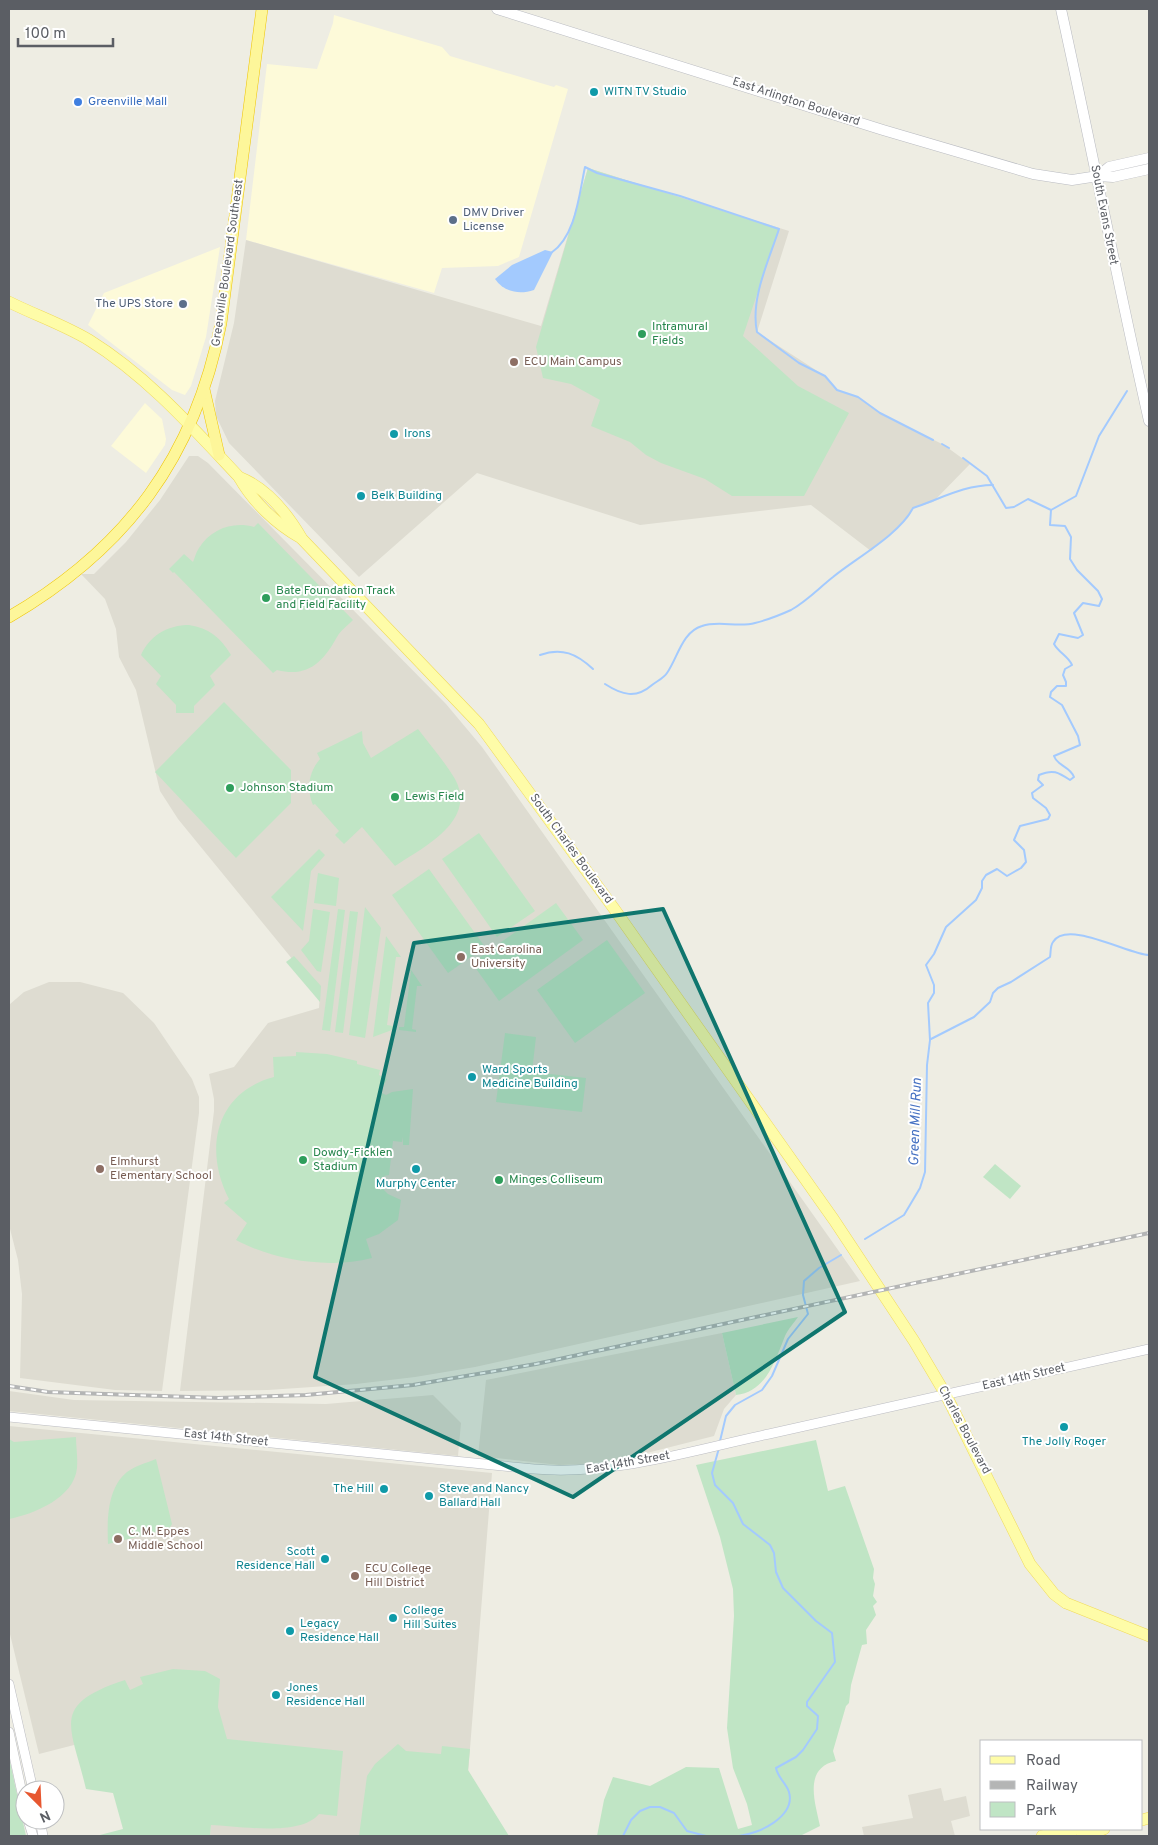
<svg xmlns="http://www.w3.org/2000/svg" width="1158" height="1845" font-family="Overpass,sans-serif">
	<rect width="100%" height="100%" fill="#eeede3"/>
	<g fill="#fdfad9">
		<polygon points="334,15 442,47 450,56 554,87 556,85 568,89 519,257 498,266 442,268 434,293 246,240 267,64 317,69 333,23"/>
		<polygon points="220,247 206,337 191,386 185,395 172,390 88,325 104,293"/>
		<polygon points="145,403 162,419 166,439 165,445 146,473 111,446"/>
	</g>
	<g fill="#dedcd1">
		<polygon points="588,168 789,231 757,332 825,376 837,390 858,397 880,413 944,445 970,464 933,502 913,508 908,518 871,551 811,505 640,525 477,473 359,577 229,443 216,416 215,401 234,323 246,240 541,326"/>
		<polygon points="189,456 198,456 208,463 446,704 482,747 860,1281 475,1367 415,1377 356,1384 268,1390 180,1391 214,1111 214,1099 209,1074 234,1067 268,1023 319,1008 320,993 178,819 160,791 136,690 119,657 116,629 105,599 81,574 94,574 126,542 160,500"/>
		<polygon points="49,982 80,982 123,993 154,1023 192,1079 199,1097 199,1113 162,1391 115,1390 20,1378 22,1294 18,1260 9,1225 9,1005 24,992"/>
		<polygon points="722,1333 736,1395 724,1409 714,1436 619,1460 586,1464 559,1465 478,1456 486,1380"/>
		<polygon points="9,1391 74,1400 326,1404 433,1395 461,1423 458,1456 9,1411"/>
		<polygon points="9,1426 492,1473 463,1836 210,1836 218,1708 39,1754 9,1630"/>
		<polygon points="941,1788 944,1801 966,1796 970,1816 951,1821 955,1836 864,1836 862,1827 913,1818 908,1795"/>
	</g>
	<g fill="#c0e5c5">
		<polygon points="588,168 779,229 743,336 798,386 849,413 804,496 732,496 705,479 661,463 646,455 630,442 591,426 600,400 571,384 543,378 536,347"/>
		<path d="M258,523L353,620C348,625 340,631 337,637C323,662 308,678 277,670L273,673L174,572L173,573L169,569L184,554L193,562C195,557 196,552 199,548C211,529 233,521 254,527Z"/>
		<path d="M189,625C209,628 221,638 231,655L210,676L215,685L194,706V713H176V705L156,684L161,676L141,655C150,635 168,625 189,625Z"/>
		<polygon points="224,702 291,770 291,803 236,858 155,772"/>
		<path d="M418,729C430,745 445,762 455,779C478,821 422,848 395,866L362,827L344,844L335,835L339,831L315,804L313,805C306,788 309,772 320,759L317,753L362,731L363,743L371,758Z"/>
		<polygon points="479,833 535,911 497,937 442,859"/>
		<polygon points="319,849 325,855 311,871 303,931 271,897"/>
		<polygon points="429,869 485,947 448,973 392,895"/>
		<polygon points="318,873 339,878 336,906 314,903"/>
		<polygon points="556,903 583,940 499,1001 472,963"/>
		<polygon points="365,907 381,928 365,1038 349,1035"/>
		<polygon points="313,909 330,912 321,972 317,971 301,950 309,941"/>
		<polygon points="338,909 345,910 330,1031 322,1030"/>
		<polygon points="350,911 358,912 343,1033 335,1032"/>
		<polygon points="386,936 401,957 396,957 387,1025 393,1026 392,1030 373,1037"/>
		<polygon points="607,940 645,993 575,1043 537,990"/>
		<polygon points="294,956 321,986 320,1002 286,962"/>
		<polygon points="407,964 422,986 417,986 412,1029 416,1030 416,1032 399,1030 399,1027 404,1027 411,971 406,970"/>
		<polygon points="505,1033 536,1037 532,1072 586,1078 582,1112 496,1102"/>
		<path d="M296,1052L327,1054L357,1061V1064L380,1070L379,1075L387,1079L380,1092L386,1095L392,1092L413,1089L409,1145H403V1137L402,1142L393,1141L389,1175L384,1176L380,1186L388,1194L401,1200L398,1220L379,1234L366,1239L372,1258C329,1269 275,1261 236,1240L247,1223L224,1203L229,1199C203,1149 216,1092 274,1077L273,1057L296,1056Z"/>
		<polygon points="995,1164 1021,1186 1010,1199 983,1177"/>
		<path d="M798,1317C794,1323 788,1329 785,1336C775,1361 766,1392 736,1395L722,1333Z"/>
		<path d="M76,1437C76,1447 78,1458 77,1468C74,1498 34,1514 9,1519V1439L14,1442Z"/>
		<path d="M816,1440L828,1491L845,1486L874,1569L873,1578L875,1584L873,1596L877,1602L873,1606L876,1615L866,1630L867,1644L862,1645L851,1685L849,1703L846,1706L833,1751L836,1761C803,1768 815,1802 820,1826L800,1836H597L604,1800L613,1777L650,1786L686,1767L719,1768L738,1829L752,1825L747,1804L733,1768L727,1728L734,1616L733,1589L720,1537L696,1465Z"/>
		<path d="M156,1459L172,1524L169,1529L108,1544C107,1521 107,1488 127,1472C135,1466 146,1463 156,1459Z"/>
		<path d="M173,1669L205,1671L220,1679L218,1707L227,1739L343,1751L337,1816L319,1814C300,1837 239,1826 211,1825L210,1836H96L123,1829L113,1793L86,1789C71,1725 49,1705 125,1680L130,1690L143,1684L140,1677Z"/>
		<polygon points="398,1744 406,1751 441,1754 442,1746 470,1749 468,1770 509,1836 359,1836 367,1776 375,1764"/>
		<polygon points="9,1757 26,1836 9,1836"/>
	</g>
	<path fill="#a3cafe" d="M545,250L553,252L534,290C519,295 504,292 495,279L512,265Z"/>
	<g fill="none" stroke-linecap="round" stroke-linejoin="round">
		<g stroke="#a3cafe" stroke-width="2">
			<path d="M551,253C576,236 579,195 585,167L597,173L680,196L779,229C769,260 750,299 757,332L799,363L825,376L837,390L858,397L880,413L933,440"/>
			<polyline points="942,444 949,448"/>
			<polyline points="963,458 987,476 1006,508 1014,507 1028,499 1051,510"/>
			<path d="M540,655C562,647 577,654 593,669"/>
			<path d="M605,684C622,695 636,699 652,685C657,681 664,678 667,673C678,657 682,632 702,626C719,620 738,628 755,623C767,620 780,615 791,610C807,601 819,588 833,577C856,558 899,535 913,508C940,499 964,485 993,485"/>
			<path d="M931,1039L974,1017L990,1002L993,993L998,988L1011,982L1050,957C1051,952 1050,946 1053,942C1067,919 1130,955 1149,955"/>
			<path d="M865,1239L904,1215L920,1188L925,1172L927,1065L930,1040L928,1003L934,993V985L926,965L934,954L946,927L976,900L982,888V881L986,875L997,869L1007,876L1021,868L1026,862L1024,850L1014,840L1020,826L1048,819L1050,815L1046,808L1033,798L1032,793L1043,785L1038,780L1039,775C1053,769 1058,772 1070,780L1074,777C1070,766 1057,766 1054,756L1080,745L1078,736L1062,705L1050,697L1051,692L1057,686H1066V682L1063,675L1065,669L1072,665C1068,656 1059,653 1054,644L1059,634L1078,638L1083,635L1074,613L1083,603L1099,606L1102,599L1098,591L1077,570L1070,559L1071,537L1065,526L1050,525L1051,510L1076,496L1099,436L1127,391"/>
			<polyline points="720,1441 726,1416 735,1405 762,1390 772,1376 788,1339 808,1314 803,1295 804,1281 819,1268 841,1255"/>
			<path d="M719,1448L712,1473L715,1485L733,1503L743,1524L770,1545L774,1553L776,1572L783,1588L816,1621L832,1633L835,1662L807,1702V1706L818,1716L817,1729L803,1750L796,1757L776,1768C778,1778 786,1783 789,1792C796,1817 758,1834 739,1836"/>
			<polyline points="623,1836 631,1820 640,1811 650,1807 660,1807 674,1813 687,1831 706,1836"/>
		</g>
		<g stroke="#bbbcc2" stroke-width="10">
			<g id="tertiary">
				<path d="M9,1417L534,1469C613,1476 692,1450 769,1434C896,1406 1022,1377 1149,1349"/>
				<polyline points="9,1684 33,1790"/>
				<polyline points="9,1732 25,1807"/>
				<polyline points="28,1820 33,1836"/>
				<polyline points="40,1820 43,1836"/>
			</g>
		</g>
		<g stroke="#b9bbc1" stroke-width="11">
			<g id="secondary">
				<polyline points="497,9 883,130 1033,174 1072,180 1098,176 1113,177 1149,169"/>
				<path d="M1061,9C1091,146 1118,284 1149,421"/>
				<polyline points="1098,176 1109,167 1149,158"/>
			</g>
		</g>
		<g stroke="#f0da5a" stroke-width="12">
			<g id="primary">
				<path d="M9,302C35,315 64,325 89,340C147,376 192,427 239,477C253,502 276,524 301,538"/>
				<path d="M239,477C267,488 287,513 302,539L479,724L615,910L834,1220L914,1341L946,1395L1030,1564L1054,1594L1066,1603L1149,1636"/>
				<polyline points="1142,1820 1149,1818"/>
				<polyline points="1042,1836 1077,1829"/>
				<polyline points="1082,1836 1104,1829"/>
			</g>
		</g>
		<g stroke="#efc502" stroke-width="12">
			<g id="trunk">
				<polyline points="204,389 219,455"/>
				<path d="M9,617C126,549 195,457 221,323L262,9"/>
			</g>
		</g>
		<use href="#tertiary" stroke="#fff" stroke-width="9"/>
		<use href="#secondary" stroke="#fff" stroke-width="10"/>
		<use href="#primary" stroke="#fefca8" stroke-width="11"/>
		<use href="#trunk" stroke="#fdf69a" stroke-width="11"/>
		<g stroke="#b4b5b5" stroke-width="4">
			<polyline id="rail" points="9,1386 48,1392 218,1398 306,1395 413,1385 536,1364 1149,1233"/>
		</g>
		<use href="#rail" stroke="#fff" stroke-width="2" stroke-dasharray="5.5" stroke-linecap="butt"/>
	</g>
	<path fill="#0f766e" fill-opacity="0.2" stroke="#0f766e" stroke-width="4" stroke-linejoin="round" d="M663,909L845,1312L573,1497L315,1377L414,943Z"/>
	<g fill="#0f9aa8" stroke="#fff" stroke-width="2">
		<circle cx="594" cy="92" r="5"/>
		<circle cx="394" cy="434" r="5"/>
		<circle cx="361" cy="496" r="5"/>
		<circle cx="472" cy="1077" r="5"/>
		<circle cx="416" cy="1169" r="5"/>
		<circle cx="1064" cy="1427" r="5"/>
		<circle cx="384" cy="1489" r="5"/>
		<circle cx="429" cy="1496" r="5"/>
		<circle cx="325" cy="1559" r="5"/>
		<circle cx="393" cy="1618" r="5"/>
		<circle cx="290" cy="1631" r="5"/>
		<circle cx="276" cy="1695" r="5"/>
	</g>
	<circle fill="#3f7fe0" stroke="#fff" stroke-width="2" cx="78" cy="102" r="5"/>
	<g fill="#5c6f8a" stroke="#fff" stroke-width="2">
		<circle cx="453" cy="220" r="5"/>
		<circle cx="183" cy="304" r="5"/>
	</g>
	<g fill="#2e9e5b" stroke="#fff" stroke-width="2">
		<circle cx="642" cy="334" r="5"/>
		<circle cx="266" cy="598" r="5"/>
		<circle cx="230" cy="788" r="5"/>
		<circle cx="395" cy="797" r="5"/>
		<circle cx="303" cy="1160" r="5"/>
		<circle cx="499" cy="1180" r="5"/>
	</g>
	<g fill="#8d6e63" stroke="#fff" stroke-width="2">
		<circle cx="514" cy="362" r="5"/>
		<circle cx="461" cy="957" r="5"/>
		<circle cx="100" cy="1169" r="5"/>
		<circle cx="118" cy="1539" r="5"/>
		<circle cx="355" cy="1576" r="5"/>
	</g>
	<g text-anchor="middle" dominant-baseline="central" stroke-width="4" stroke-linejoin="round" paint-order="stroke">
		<g font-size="12" fill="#0d838f" stroke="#fff" text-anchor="start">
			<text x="604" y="92">WITN TV Studio</text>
			<text x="404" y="434">Irons</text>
			<text x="371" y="496">Belk Building</text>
			<text x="482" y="1070">Ward Sports<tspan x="482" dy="14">Medicine Building</tspan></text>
			<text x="416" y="1184" text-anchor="middle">Murphy Center</text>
			<text x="1064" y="1442" text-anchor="middle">The Jolly Roger</text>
			<text x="374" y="1489" text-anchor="end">The Hill</text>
			<text x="439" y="1489">Steve and Nancy<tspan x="439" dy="14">Ballard Hall</tspan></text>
			<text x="315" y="1552" text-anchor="end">Scott<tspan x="315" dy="14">Residence Hall</tspan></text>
			<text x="403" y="1611">College<tspan x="403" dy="14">Hill Suites</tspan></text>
			<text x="300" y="1624">Legacy<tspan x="300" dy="14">Residence Hall</tspan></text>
			<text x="286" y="1688">Jones<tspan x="286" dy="14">Residence Hall</tspan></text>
		</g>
		<g font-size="12" fill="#366cbe" stroke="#fff" text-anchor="start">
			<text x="88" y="102">Greenville Mall</text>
		</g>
		<g font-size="12" fill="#5b5e64" stroke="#fff">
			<text transform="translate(796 102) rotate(18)">East Arlington Boulevard</text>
			<text transform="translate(1104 215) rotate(79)">South Evans Street</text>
			<text transform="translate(228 263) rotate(-82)">Greenville Boulevard Southeast</text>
			<text transform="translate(571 849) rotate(54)">South Charles Boulevard</text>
			<text transform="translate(1024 1377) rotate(-13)">East 14th Street</text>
			<text transform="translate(964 1430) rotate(62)">Charles Boulevard</text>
			<text transform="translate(226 1438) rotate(6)">East 14th Street</text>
			<text transform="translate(628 1463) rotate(-10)">East 14th Street</text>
		</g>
		<g font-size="12" fill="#4e5e75" stroke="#fff" text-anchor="start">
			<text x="463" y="213">DMV Driver<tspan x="463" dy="14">License</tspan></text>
			<text x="173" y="304" text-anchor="end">The UPS Store</text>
		</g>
		<g font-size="12" fill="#27864d" stroke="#fff" text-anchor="start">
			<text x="652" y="327">Intramural<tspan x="652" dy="14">Fields</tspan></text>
			<text x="276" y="591">Bate Foundation Track<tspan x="276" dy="14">and Field Facility</tspan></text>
			<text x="240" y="788">Johnson Stadium</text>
			<text x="405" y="797">Lewis Field</text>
			<text x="313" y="1153">Dowdy-Ficklen<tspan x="313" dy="14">Stadium</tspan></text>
			<text x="509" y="1180">Minges Colliseum</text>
		</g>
		<g font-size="12" fill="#785e54" stroke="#fff" text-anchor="start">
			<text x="524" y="362">ECU Main Campus</text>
			<text x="471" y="950">East Carolina<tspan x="471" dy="14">University</tspan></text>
			<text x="110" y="1162">Elmhurst<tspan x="110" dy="14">Elementary School</tspan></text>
			<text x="128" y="1532">C. M. Eppes<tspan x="128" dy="14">Middle School</tspan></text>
			<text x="365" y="1569">ECU College<tspan x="365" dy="14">Hill District</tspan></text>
		</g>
		<g font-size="14" font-style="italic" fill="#4571c2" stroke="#fff">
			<text transform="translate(916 1122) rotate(-88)">Green Mill Run</text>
		</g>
	</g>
	<rect width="1158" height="1845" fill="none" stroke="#5b5e64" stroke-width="20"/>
	<rect x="980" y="1740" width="162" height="90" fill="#ffffff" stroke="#bdbfc1"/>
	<rect x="990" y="1756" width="25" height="8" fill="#fefca8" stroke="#bdbfc1"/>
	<text x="1026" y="1765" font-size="15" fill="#5b5e64">Road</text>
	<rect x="990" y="1781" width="25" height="8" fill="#b4b5b5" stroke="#bdbfc1"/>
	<text x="1026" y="1790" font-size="15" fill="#5b5e64">Railway</text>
	<rect x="990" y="1802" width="25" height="15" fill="#c0e5c5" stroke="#bdbfc1"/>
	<text x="1026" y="1815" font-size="15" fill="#5b5e64">Park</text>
	<g transform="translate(40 1805) rotate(156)"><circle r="24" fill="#ffffff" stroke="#bdbfc1"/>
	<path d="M0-4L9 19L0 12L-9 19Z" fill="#e75730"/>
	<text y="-8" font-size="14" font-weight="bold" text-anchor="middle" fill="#5b5e64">N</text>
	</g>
	<path d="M18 38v8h95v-8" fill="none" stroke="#5b5e64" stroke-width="2.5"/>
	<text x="25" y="38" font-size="15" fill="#5b5e64" stroke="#ffffff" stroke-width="4" paint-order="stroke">100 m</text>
</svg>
